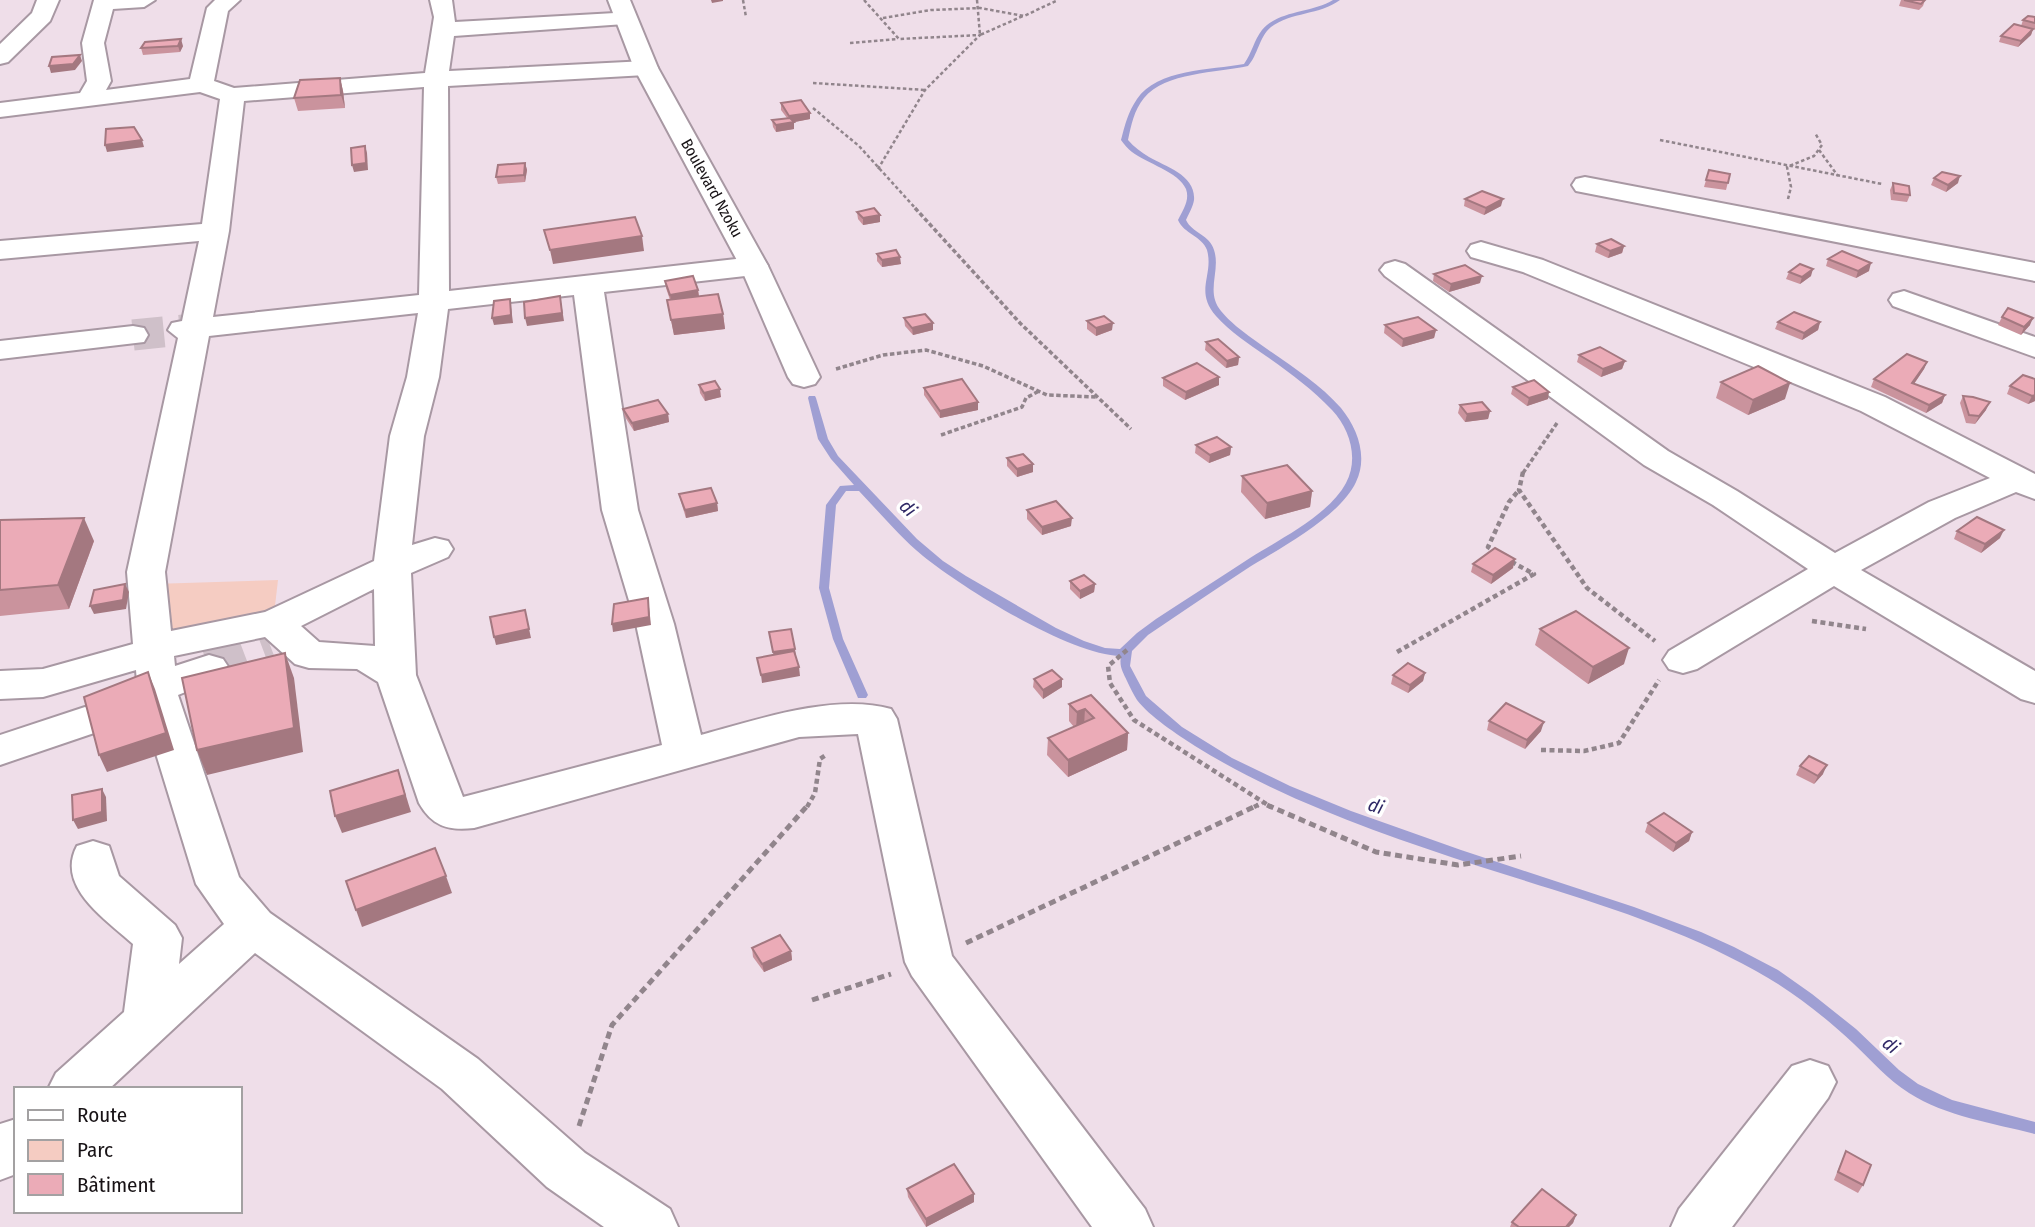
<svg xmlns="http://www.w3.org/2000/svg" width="2035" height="1227" font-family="'Fira Sans Condensed',sans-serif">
	<rect width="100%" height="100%" fill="#efdee9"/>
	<polygon fill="#f5ccc2" points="278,580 273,623 152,648 153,584"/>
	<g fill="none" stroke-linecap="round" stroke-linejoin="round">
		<path fill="#9f9fd3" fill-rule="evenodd" d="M1333,0H1340C1320,15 1291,12 1271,27C1259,37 1258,55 1248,66C1217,73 1165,72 1144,98C1134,110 1131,126 1128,140C1134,147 1141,152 1149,157C1166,167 1196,175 1194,200C1193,207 1189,213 1186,220C1192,233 1210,235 1214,250C1221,271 1205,292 1221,311C1230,322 1242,331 1253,339C1283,361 1316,380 1341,408C1358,429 1368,457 1356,482C1339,518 1278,549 1245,570C1212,592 1180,613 1148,635L1132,651L1130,666L1146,696L1182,727L1232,758L1290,786L1351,811L1461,850L1634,907L1701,932L1734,947L1778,970L1812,994L1856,1029L1899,1070L1918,1084L1952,1100L2035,1122V1134C1993,1123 1947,1117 1909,1093C1888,1080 1872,1061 1854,1044C1824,1016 1791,990 1756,971C1669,922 1572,896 1478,866C1381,834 1282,800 1195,746C1178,735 1149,716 1137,700C1133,694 1130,687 1127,681C1123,672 1119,667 1121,656C1070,655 964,589 923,556C900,537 880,513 859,491H846L836,505L829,588L843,639L868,695L866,698H858L833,639L819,588L826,505L840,486L854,485L831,459L818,439L808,398L809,396H815L816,398L828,439L838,456L917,539L943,561L966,576L1056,628L1084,641L1105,648L1120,649L1137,633L1156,619C1187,599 1219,578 1250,558C1280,539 1329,515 1346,483C1359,459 1350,429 1332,410C1312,389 1289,372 1266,356C1249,344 1230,332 1216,316C1194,291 1214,275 1207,250C1202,236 1184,234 1178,220C1183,210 1190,200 1186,189C1179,172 1146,163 1132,152C1128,149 1124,144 1121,140C1125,125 1128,112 1137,99C1157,69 1211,70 1244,64C1252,53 1254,40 1262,30C1279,10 1312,13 1333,0Z"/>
		<polyline stroke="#cfc0c9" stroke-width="31" stroke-dasharray="31 16" stroke-linecap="butt" points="133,335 183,330"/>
		<polyline stroke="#cfc0c9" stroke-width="38" stroke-dasharray="38 19" stroke-linecap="butt" points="209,668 270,645"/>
		<g stroke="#a898a3" stroke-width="4">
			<g id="street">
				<polygon points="37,0 59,0 50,21 8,62 0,64 0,44 32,13"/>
				<path d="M94,0H155L144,7L113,9L104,43L111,81L106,90L190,79L207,8L215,0H240L228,11L214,81L234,88L425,73L434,17L430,0H452L455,22L633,12L636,17L633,22L625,24L454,36L449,71L646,61L654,63L658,68L654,73L646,75L448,86L449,291L754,257L764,260L768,266L764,272L754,275L604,292L638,510L674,624L701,735C756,720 835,693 891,709L897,719L952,956L1145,1209L1153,1227H1092L912,976L905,962L858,734L799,737L474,828C448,831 432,826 419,803L378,682L357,669L309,668L295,664L265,637L174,656L175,666L209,655L223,659L229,668L223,677L178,695L239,877L270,913L478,1059L585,1153L670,1209L678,1227H604L547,1187L442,1089L255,953L109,1089H48L56,1073L124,1012L133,944C107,920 55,887 77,846L93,841L109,846L119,876L175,925L182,938L179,964L224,924L196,884L138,695L136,670L43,697L0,699V671L43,669L133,644L127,572L178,338L168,330L172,323L182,321L199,241L0,259V241L202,224L220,99L200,92L0,117V103L80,93L87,81L82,43ZM424,87L419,295L213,317L229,231L244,101ZM574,295L602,510L636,624L662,745L463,797L416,675L411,573L448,557L453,549L448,541L435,538L412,545L424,436L439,377L448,309ZM418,313L407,377L390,436L374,561L265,612L171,631L165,572L209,336ZM374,589L375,646L319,642L301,626Z"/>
				<polygon points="1585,177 2035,263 2035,281 1576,191 1572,185 1576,179"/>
				<polygon points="1481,242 1543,260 1885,397 2035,474 2035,499 2016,492 1955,518 1861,570 2035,671 2035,703 2021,699 1834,586 1697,669 1683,673 1669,669 1663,660 1669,651 1808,569 1713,505 1644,465 1385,276 1380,270 1385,264 1395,261 1405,264 1668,451 1737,491 1835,553 1929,502 1990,478 1861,411 1523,272 1471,257 1467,251 1471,245"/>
				<polygon points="1904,291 2035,337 2035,357 1893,306 1889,300 1893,294"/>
				<polygon points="133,326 144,328 148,335 144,342 0,359 0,341"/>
				<polygon points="85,707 100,711 106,721 100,731 0,765 0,735"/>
				<polygon points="1810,1060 1828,1066 1836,1082 1828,1098 1732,1227 1671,1227 1679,1209 1792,1066"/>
				<polygon points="16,1119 16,1174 0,1180 0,1124"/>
			</g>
		</g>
		<g stroke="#a898a3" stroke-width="4">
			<polygon id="secondary" points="608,0 630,0 658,68 768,266 820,377 815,384 804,387 793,384 788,377 740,266 634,68"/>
		</g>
		<g stroke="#91858c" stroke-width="2.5" stroke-dasharray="3.5 2.5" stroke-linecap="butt">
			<polyline points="743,0 746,17"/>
			<polyline points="864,0 899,39 980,35 925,90 878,169"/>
			<polyline points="977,0 980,35 1023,16"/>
			<polyline points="883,18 931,10 980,8 1024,16 1058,0"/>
			<polyline points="850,43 898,39"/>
			<polyline points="813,83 925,90"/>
			<polyline points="813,108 859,146 917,210"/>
			<polyline points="1660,140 1882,184"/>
			<polyline points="1819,150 1838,176"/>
			<polyline points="1788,199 1791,187 1787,167 1814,156 1822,145 1815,133"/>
		</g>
		<g stroke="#91858c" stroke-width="3.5" stroke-dasharray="4.5 2.5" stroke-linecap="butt">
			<polyline points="915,208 1020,323 1131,429"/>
			<polyline points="836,369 883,355 926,350 983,366 1047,395 1097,397"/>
			<polyline points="941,435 1022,407 1026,398 1039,391"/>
			<polyline points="1523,473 1557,423"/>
		</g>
		<g stroke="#91858c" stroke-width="4.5" stroke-dasharray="5 3.5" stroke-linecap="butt">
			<polyline points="1523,472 1519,490 1587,588 1655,641"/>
			<polyline points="1497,553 1488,547 1509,502 1519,490"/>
			<polyline points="1812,621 1866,629"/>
			<polyline points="1127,650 1108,666 1110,683 1134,720 1271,807"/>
			<polyline points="1397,652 1534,574 1510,561"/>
			<polyline points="1541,750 1584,751 1619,743 1659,680"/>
			<polyline points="807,807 815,793 820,759 826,755"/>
			<polyline points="1254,807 1262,803"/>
		</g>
		<g stroke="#91858c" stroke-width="5" stroke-dasharray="7 4.5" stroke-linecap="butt">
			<polyline points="1267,805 1376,852 1458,865 1521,856"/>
			<polyline points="966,943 1258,805"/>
			<polyline points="812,1000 891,974"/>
			<polyline points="579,1126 612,1025 808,805"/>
		</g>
		<use href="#street" fill="#fff" fill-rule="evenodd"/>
		<use href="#secondary" fill="#fff" fill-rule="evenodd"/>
	</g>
	<g fill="#ca939d">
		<polygon points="1901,0 1925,0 1923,6 1919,10 1899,6"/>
		<polygon points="2035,17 2035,30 2033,29 2031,35 2018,47 1999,42 2001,36 2021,26 2023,20"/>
		<polygon points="183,46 180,52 143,55 141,48"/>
		<polygon points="340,78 343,91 345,108 298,111 294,98"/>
		<polygon points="781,103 810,119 794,122 794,129 776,132 773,127 772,120 787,118 781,110"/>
		<polygon points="525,163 527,170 525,182 498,184 496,177"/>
		<polygon points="1709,170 1730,174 1726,190 1704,187"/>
		<polygon points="1934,178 1958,183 1946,192 1931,185"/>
		<polygon points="1893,183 1910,195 1907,202 1891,200 1890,190"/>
		<polygon points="1465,199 1501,206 1484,215 1464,206"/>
		<polygon points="857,212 880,222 863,225 858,219"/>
		<polygon points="1597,244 1624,246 1622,253 1608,258 1595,252"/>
		<polygon points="877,254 901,264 882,267 877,261"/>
		<polygon points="1828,259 1869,271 1856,278 1826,266"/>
		<polygon points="1789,272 1811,276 1800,284 1786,279"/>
		<polygon points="1434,274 1480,283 1449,292 1433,281"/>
		<polygon points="665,281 698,290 699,296 723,314 725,329 674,335 667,300 670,300 666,288"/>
		<polygon points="2002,317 2030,325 2021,335 1998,325"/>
		<polygon points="904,318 933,323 933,330 913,335 905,326"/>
		<polygon points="1087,321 1112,330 1096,336 1087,329"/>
		<polygon points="1778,322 1820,322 1818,330 1802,340 1775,329"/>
		<polygon points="1385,325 1436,330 1434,338 1402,347 1384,333"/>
		<polygon points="1206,342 1239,357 1238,365 1226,368 1205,350"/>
		<polygon points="1579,355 1625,361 1622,369 1601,377 1577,362"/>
		<polygon points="1927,362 1924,369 1914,384 1945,395 1942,403 1926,413 1871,387 1874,379"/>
		<polygon points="2023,375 2035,401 2028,404 2007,394 2010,386"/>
		<polygon points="1219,377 1219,385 1185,400 1163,386 1163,378"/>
		<polygon points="1721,382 1785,399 1748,415 1716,398"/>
		<polygon points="699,385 721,397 705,401 700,393"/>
		<polygon points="1513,387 1548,399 1527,406 1511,394"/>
		<polygon points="924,388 978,402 978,410 940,418 924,395"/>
		<polygon points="1963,396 1986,410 1975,424 1966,423 1960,403"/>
		<polygon points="1460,405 1490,411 1488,419 1465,422 1458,413"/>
		<polygon points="623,409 668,414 669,422 634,431 625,417"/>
		<polygon points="1196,445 1231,447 1230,455 1209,463 1195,453"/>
		<polygon points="1007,458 1033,472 1017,477 1007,466"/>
		<polygon points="1242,476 1312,491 1310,507 1265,519 1241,492"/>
		<polygon points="679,494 717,503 718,511 686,518 681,502"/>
		<polygon points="1027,510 1071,526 1042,535 1027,519"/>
		<polygon points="0,520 94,541 69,609 0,616"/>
		<polygon points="1957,531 2000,538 1981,553 1954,539"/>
		<polygon points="1473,564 1513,568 1491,584 1471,572"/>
		<polygon points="1070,581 1095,584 1094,592 1080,599 1070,589"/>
		<polygon points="1540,629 1624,664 1588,684 1535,645"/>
		<polygon points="1425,673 1423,681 1408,693 1391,684 1393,675"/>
		<polygon points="1034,679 1062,679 1062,687 1043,699 1033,687"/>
		<polygon points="1091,695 1128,733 1127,750 1068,777 1047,755 1048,738 1074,727 1069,721 1069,704"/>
		<polygon points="1489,721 1541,731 1525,749 1487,730"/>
		<polygon points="1800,766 1823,774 1814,784 1796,775"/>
		<polygon points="1648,823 1692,832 1689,841 1673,852 1645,832"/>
		<polygon points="752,948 791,951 792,960 764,972 753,957"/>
		<polygon points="1846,1151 1863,1185 1858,1193 1834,1180 1842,1160"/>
		<polygon points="907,1189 974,1202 926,1227 908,1197"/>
		<polygon points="1576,1215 1573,1223 1569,1227 1510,1227 1512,1222"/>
	</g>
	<g fill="#a47880">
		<polygon points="711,0 723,0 723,1 712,3"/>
		<polygon points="2033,29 2031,35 2018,47 2021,41"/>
		<polygon points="181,39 183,46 180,52 178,46"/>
		<polygon points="80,55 82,61 75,70 51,73 49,66"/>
		<polygon points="340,78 343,91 345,108 341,95"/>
		<polygon points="810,113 810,119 790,123 789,116"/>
		<polygon points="794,122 794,129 776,132 776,125"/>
		<polygon points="142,140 144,147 107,152 105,145"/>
		<polygon points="365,146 367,153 368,170 354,172 352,165"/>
		<polygon points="525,163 527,170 525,182 524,175"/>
		<polygon points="1960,176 1958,183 1946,192 1948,185"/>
		<polygon points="1503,199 1501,206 1484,215 1486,208"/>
		<polygon points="880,215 880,222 863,225 863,218"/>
		<polygon points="642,236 644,251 553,264 550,250"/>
		<polygon points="1624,246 1622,253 1608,258 1610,251"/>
		<polygon points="900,257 901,264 882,267 882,260"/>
		<polygon points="1871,263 1869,271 1856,278 1858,271"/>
		<polygon points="1813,269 1811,276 1800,284 1802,277"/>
		<polygon points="1482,276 1480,283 1449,292 1451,284"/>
		<polygon points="698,290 699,298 671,302 670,295"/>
		<polygon points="560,296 564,321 527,326 525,318"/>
		<polygon points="510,299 513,323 494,325 492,318"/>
		<polygon points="723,314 725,329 674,335 671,320"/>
		<polygon points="2033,318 2030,325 2021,335 2024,327"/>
		<polygon points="1820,322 1818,330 1802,340 1804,333"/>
		<polygon points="933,323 933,330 913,335 912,328"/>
		<polygon points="1113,323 1112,330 1096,336 1096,328"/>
		<polygon points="1436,330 1434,338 1402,347 1403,339"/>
		<polygon points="1239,357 1238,365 1226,368 1227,361"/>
		<polygon points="1625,361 1622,369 1601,377 1603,369"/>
		<polygon points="1927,362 1924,369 1909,391 1912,383"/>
		<polygon points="1219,377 1219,385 1185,400 1186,392"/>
		<polygon points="1790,383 1785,399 1748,415 1753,400"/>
		<polygon points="720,389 721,397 705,401 704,393"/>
		<polygon points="1549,392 1548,399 1527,406 1529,398"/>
		<polygon points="1945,395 1942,403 1926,413 1929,405"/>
		<polygon points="2035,395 2035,401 2028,404 2032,396"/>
		<polygon points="978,402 978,410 940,418 940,411"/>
		<polygon points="1990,402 1986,410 1975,424 1979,416"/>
		<polygon points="1490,411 1488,419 1465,422 1467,414"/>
		<polygon points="668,414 669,422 634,431 632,423"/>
		<polygon points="1231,447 1230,455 1209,463 1210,455"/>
		<polygon points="1033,464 1033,472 1017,477 1017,469"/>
		<polygon points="1312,491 1310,507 1265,519 1267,503"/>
		<polygon points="717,503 718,511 686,518 685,510"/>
		<polygon points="84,518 94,541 69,609 58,585"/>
		<polygon points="1072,518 1071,526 1042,535 1042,527"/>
		<polygon points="2004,530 2000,538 1981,553 1985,544"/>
		<polygon points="1515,559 1513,568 1491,584 1493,575"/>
		<polygon points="125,584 129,592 126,609 94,614 90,606"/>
		<polygon points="1095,584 1094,592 1080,599 1080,591"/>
		<polygon points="648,598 651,625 613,632 612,624"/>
		<polygon points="525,610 531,638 496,645 494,637"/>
		<polygon points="1629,648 1624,664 1588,684 1593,667"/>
		<polygon points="795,649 796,657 774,660 773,652"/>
		<polygon points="285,653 294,678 303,752 207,775 197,750"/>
		<polygon points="799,667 800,676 762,683 761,675"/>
		<polygon points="148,672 155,689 174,750 107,772 99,755"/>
		<polygon points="1425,673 1423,681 1408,693 1410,685"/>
		<polygon points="1062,679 1062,687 1043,699 1043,690"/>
		<polygon points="1085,709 1084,726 1076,729 1077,712"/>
		<polygon points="1544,722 1541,731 1525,749 1527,740"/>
		<polygon points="1128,733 1127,750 1068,777 1068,760"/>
		<polygon points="1827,765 1823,774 1814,784 1818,776"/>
		<polygon points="398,770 411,812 342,833 335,816"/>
		<polygon points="102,789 106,797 107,821 78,829 73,820"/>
		<polygon points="1692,832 1689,841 1673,852 1676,843"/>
		<polygon points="446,876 452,893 362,927 356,910"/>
		<polygon points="791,951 792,960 764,972 762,964"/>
		<polygon points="974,1194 974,1202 926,1227 926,1219"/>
		<polygon points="1576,1215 1573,1223 1569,1227 1566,1227"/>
	</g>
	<g fill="#ebabb7" stroke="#a47880" stroke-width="2">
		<polygon points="1904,0 1925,0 1921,4"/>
		<polygon points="2028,16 2035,17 2035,23 2023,20"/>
		<polygon points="2014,24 2033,29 2021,41 2001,36"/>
		<polygon points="181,39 178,46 141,48 145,42"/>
		<polygon points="80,55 73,64 49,66 52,57"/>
		<polygon points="340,78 341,95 294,98 300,80"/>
		<polygon points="801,100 810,113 789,116 781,103"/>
		<polygon points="790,118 794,122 776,125 772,120"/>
		<polygon points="134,127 142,140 105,145 106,129"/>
		<polygon points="365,146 366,163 352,165 351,148"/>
		<polygon points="525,163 524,175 496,177 498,165"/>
		<polygon points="1709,170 1730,174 1728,183 1706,180"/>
		<polygon points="1942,172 1960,176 1948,185 1934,178"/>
		<polygon points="1893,183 1909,186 1910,195 1894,193"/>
		<polygon points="1482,191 1503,199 1486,208 1465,199"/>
		<polygon points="874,208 880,215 863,218 857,212"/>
		<polygon points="635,217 642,236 550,250 544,230"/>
		<polygon points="1611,239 1624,246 1610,251 1597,244"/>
		<polygon points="896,250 900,257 882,260 877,254"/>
		<polygon points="1842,251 1871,263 1858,271 1828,259"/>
		<polygon points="1800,264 1813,269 1802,277 1789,272"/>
		<polygon points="1465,265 1482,276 1451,284 1434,274"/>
		<polygon points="693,276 698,290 670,295 665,281"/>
		<polygon points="718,294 723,314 671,320 667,300"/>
		<polygon points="560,296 562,313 525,318 524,302"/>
		<polygon points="510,299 511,315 492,318 494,301"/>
		<polygon points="2008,308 2033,318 2024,327 2002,317"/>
		<polygon points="1794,312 1820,322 1804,333 1778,322"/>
		<polygon points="925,314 933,323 912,328 904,318"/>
		<polygon points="1104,316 1113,323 1096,328 1087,321"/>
		<polygon points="1418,317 1436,330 1403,339 1385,325"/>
		<polygon points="1218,339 1239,357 1227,361 1206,342"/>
		<polygon points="1600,347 1625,361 1603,369 1579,355"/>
		<polygon points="1907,354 1927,362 1912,383 1945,395 1929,405 1874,379"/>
		<polygon points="1197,363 1219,377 1186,392 1163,378"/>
		<polygon points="1758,366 1790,383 1753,400 1721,382"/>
		<polygon points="2023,375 2035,379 2035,395 2032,396 2010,386"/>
		<polygon points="962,379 978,402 940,411 924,388"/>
		<polygon points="1534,380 1549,392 1529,398 1513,387"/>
		<polygon points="715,381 720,389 704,393 699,385"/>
		<polygon points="1963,396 1973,397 1990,402 1979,416 1969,415"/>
		<polygon points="658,400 668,414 632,423 623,409"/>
		<polygon points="1482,402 1490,411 1467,414 1460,405"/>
		<polygon points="1217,437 1231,447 1210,455 1196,445"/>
		<polygon points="1023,454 1033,464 1017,469 1007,458"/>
		<polygon points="1287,465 1312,491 1267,503 1242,476"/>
		<polygon points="711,488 717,503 685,510 679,494"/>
		<polygon points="1056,501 1072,518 1042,527 1027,510"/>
		<polygon points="1977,517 2004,530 1985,544 1957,531"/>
		<polygon points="84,518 58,585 0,590 0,520"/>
		<polygon points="1495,548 1515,559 1493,575 1473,564"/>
		<polygon points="1084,575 1095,584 1080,591 1070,581"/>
		<polygon points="125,584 123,600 90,606 94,590"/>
		<polygon points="648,598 649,617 612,624 614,604"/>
		<polygon points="525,610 529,629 494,637 490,617"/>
		<polygon points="1576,611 1629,648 1593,667 1540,629"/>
		<polygon points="791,629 795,649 773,652 769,632"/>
		<polygon points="794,651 799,667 761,675 757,658"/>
		<polygon points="285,653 294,728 197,750 182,678"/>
		<polygon points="1408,663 1425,673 1410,685 1393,675"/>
		<polygon points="1052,670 1062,679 1043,690 1034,679"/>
		<polygon points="148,672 166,733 99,755 84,697"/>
		<polygon points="1091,695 1128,733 1068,760 1048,738 1094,718 1085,709 1077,712 1069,704"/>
		<polygon points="1506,703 1544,722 1527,740 1489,721"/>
		<polygon points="1809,756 1827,765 1818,776 1800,766"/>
		<polygon points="398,770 405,795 335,816 330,791"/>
		<polygon points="102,789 102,812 73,820 72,795"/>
		<polygon points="1664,813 1692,832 1676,843 1648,823"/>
		<polygon points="435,848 446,876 356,910 346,881"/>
		<polygon points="780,935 791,951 762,964 752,948"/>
		<polygon points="1846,1151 1871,1165 1863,1185 1838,1172"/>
		<polygon points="954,1164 974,1194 926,1219 907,1189"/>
		<polygon points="1542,1189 1576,1215 1566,1227 1519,1227 1512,1222"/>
	</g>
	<g text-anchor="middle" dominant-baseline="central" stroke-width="7" stroke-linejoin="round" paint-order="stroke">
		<g font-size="16" fill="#181316" stroke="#fff">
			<text transform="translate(712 188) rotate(61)">Boulevard Nzoku</text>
		</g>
		<g font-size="19" font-style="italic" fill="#2f2866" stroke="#fff">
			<text transform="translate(908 508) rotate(46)">di</text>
			<text transform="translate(1376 806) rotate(19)">di</text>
			<text transform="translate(1891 1045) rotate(40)">di</text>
		</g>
	</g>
	<rect x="14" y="1087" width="228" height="126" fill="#ffffff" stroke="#a3a1a2" stroke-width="2"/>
	<rect x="28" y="1110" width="35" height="10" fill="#ffffff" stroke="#a3a1a2" stroke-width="2"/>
	<text x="77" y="1122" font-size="21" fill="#181316">Route</text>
	<rect x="28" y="1140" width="35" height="21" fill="#f5ccc2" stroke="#a3a1a2" stroke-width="2"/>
	<text x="77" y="1157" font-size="21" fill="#181316">Parc</text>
	<rect x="28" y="1174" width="35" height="21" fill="#ebabb7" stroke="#a3a1a2" stroke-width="2"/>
	<text x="77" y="1192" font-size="21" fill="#181316">Bâtiment</text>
</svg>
